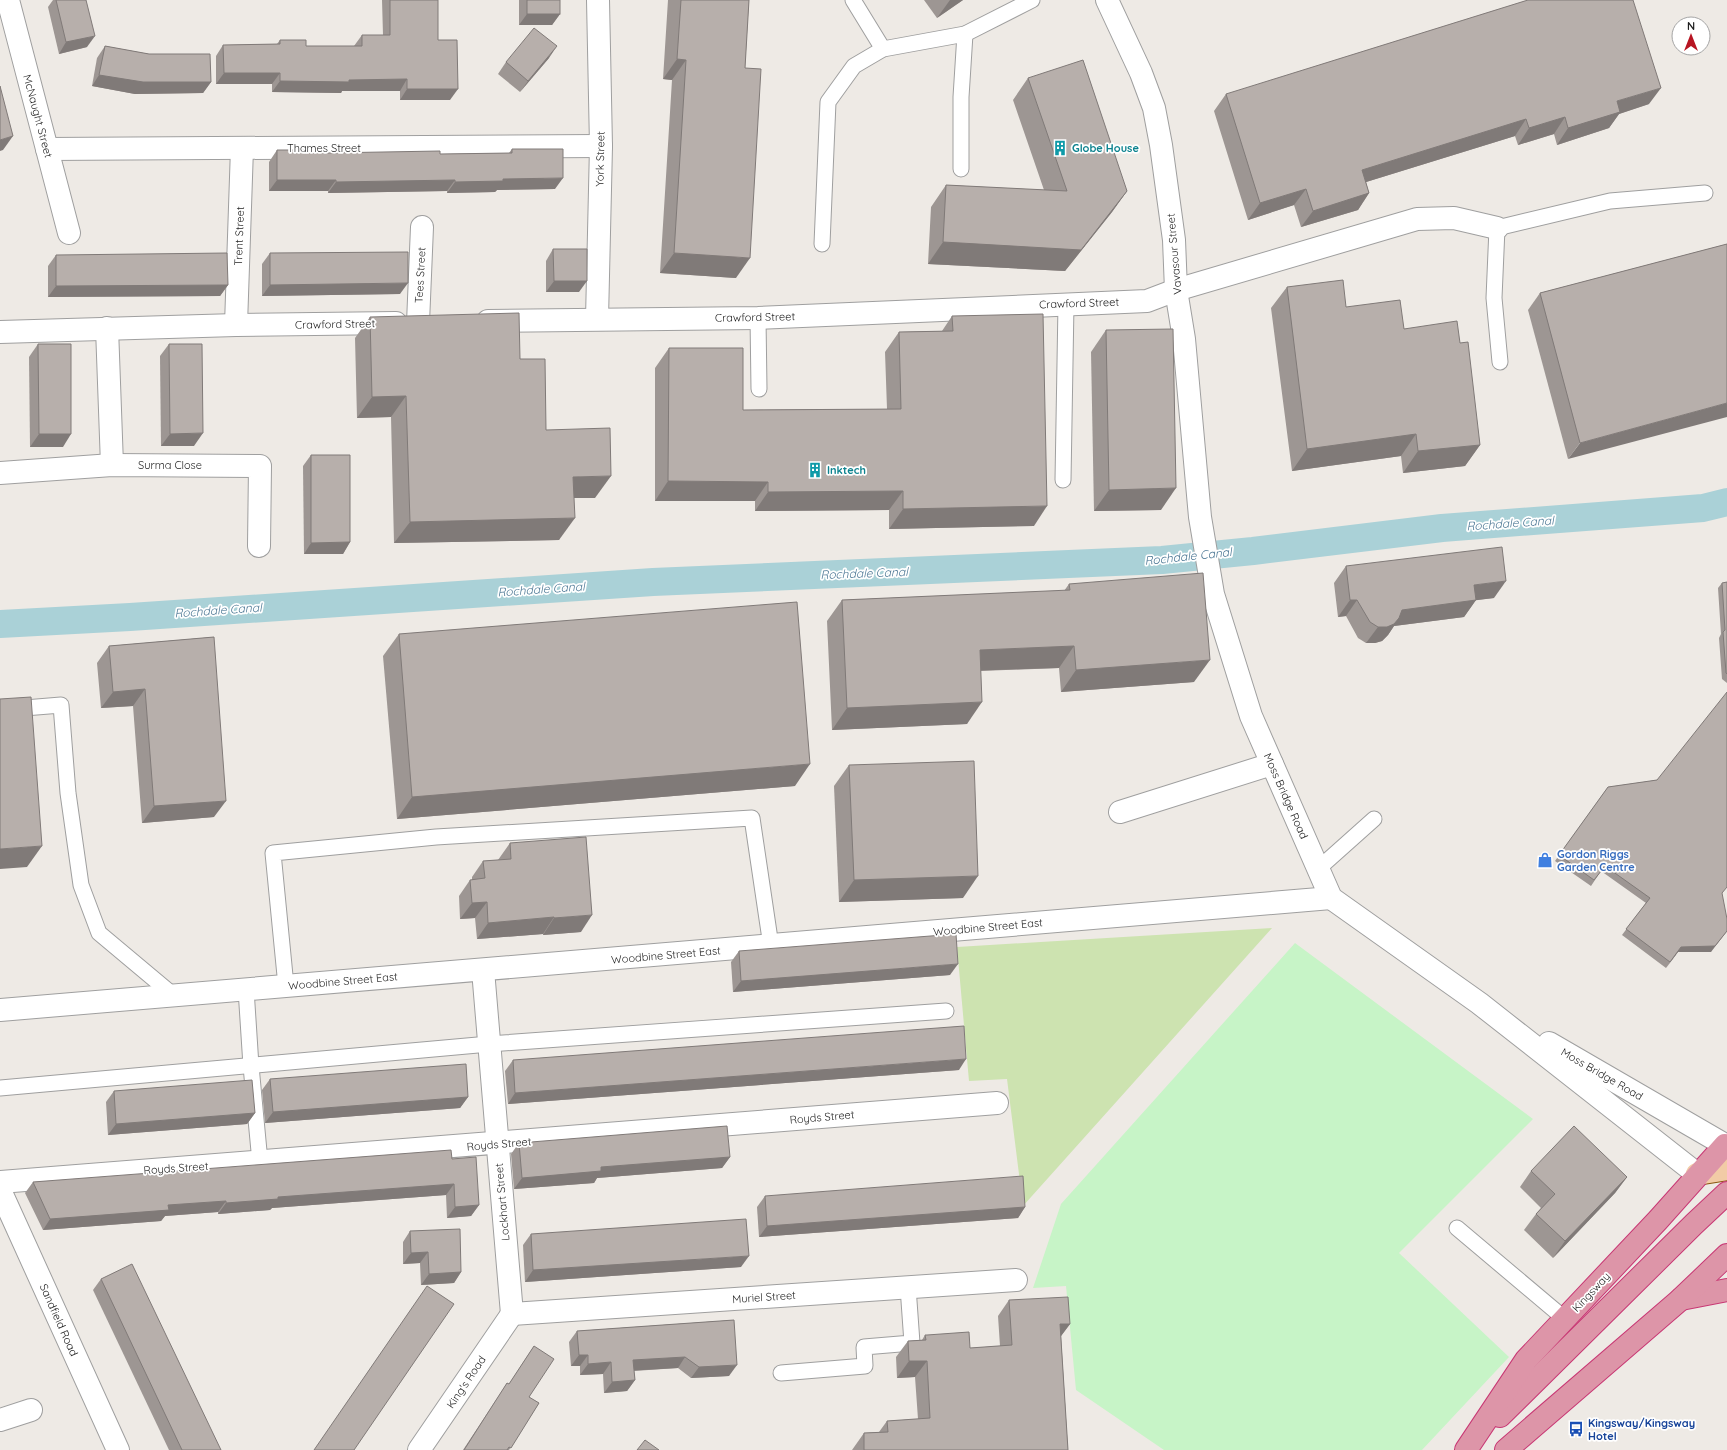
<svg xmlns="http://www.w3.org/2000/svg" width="1727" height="1450" font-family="Quicksand,sans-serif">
	<rect width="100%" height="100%" fill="#eeeae5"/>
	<polygon fill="#cde3b0" points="1272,928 1023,1206 1007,1079 969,1081 957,947"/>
	<polygon fill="#c7f4c7" points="1295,943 1533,1119 1399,1253 1509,1357 1422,1450 1164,1450 1076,1390 1066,1286 1033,1288 1061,1204"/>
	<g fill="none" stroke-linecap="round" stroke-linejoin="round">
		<polyline stroke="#aad1d7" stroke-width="28" points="0,624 130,617 653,582 1162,560 1253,551 1442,528 1703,508 1727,502"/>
		<g stroke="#9f9f9f" stroke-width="17">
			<g id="lane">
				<polyline points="853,0 883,49"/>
				<polyline points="961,169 961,97 965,34"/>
				<polyline points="822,244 828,102 854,66 883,49 965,34 1032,0"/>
				<polyline points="758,318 759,389"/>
				<polyline points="1500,362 1494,298 1497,228 1610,201 1705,193"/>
				<polyline points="1063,480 1066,304"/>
				<polyline points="0,710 61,705 68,793 81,885 99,933 173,995"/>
				<polyline points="1318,869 1374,819"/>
				<polyline points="286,986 273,853 436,837 752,818 771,946"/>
				<polyline points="246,989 251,1066 260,1162"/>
				<polyline points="0,1088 489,1044 946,1011"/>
				<polyline points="1457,1228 1565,1319"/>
				<polyline points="781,1373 865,1366 864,1347 912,1343 908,1287"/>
			</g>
		</g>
		<g stroke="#9f9f9f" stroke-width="24">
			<g id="street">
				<polyline points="8,0 69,233"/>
				<polyline points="1107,0 1141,73 1154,108 1161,145 1174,240 1176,290 1184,339 1200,517 1213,594 1251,716 1331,898 1479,1003 1697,1174"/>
				<polyline points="47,149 601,146"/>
				<polyline points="597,319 601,146 598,0"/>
				<polyline points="488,321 758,318 1147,301 1176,290 1417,219 1454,218 1497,228"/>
				<polyline points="418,323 422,227"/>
				<polyline points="236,325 242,148"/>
				<polyline points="107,328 112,465"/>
				<polyline points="0,332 236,325 396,323"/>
				<polyline points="0,473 112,465 260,466 259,546"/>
				<polyline points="1120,812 1272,764"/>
				<polyline points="483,970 512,1314"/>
				<polyline points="0,1010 1331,898"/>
				<polyline points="1549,1043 1725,1145"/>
				<polyline points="0,1182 997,1103"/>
				<polyline points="0,1190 118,1450"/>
				<polyline points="512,1314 1016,1280"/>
				<polyline points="0,1420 31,1410"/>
				<polyline points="419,1450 512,1314"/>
			</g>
		</g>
		<g stroke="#895710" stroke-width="24">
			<polyline id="primary" points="1697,1174 1727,1169"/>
		</g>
		<g stroke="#c83774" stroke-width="24">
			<g id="highway">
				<polyline points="1681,1299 1727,1290"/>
				<polyline points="1500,1416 1694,1224 1727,1193"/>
				<polyline points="1466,1450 1526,1360 1658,1220 1725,1145 1727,1147"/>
				<polyline points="1506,1450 1681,1299 1727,1255"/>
			</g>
		</g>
		<use href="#lane" stroke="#fff" stroke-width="15"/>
		<use href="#street" stroke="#fff" stroke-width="22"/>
		<use href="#primary" stroke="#f2cba6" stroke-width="22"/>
		<use href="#highway" stroke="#dd95a8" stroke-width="22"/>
	</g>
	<g fill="#9d9693">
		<polygon points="53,0 86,0 87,47 59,54 48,7"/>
		<polygon points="382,0 438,0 438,40 450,100 400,100 400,91 342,91 341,93 272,92 272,84 216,84 216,56 223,45 277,44 280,40 306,46 354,46 362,35 383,35"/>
		<polygon points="519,0 560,0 560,14 552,25 519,25"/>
		<polygon points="668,0 749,0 745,68 736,278 660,273 672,80 663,79"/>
		<polygon points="924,0 963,0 937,18"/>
		<polygon points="105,46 149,54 211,82 203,93 135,94 92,86 97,58"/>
		<polygon points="549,58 520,92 498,74 506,62"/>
		<polygon points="1028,78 1127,191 1112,212 1065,271 928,264 931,207 946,185 1044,190 1013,100"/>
		<polygon points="1226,94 1649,104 1619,114 1609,128 1557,145 1554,134 1518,145 1515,136 1366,182 1369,193 1358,210 1301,227 1294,205 1248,220 1214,111"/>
		<polygon points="512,149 555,189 497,190 495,192 447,193 447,191 328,193 328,191 269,191 269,162 277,150 326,153 440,154 509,153"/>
		<polygon points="1727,244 1568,459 1528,310 1540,293"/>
		<polygon points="553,249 579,292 546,292 546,261"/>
		<polygon points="270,253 400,294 262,296 262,264"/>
		<polygon points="56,255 228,285 220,296 48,297 48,266"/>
		<polygon points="1287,287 1346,307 1404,329 1460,343 1480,445 1465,466 1403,473 1401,456 1292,471 1271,308"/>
		<polygon points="952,316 1034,526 889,529 889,510 755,511 755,501 655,501 655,368 669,348 743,410 887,409 885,352 899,332 942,331"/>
		<polygon points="370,317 520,359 546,430 595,498 574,498 559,540 394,543 391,417 357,418 355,338"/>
		<polygon points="1106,330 1161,510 1094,511 1091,352"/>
		<polygon points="38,344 63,447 30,447 29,357"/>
		<polygon points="169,344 194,446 161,446 160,356"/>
		<polygon points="311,455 350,542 343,554 304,554 303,466"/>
		<polygon points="1346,566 1494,598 1476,600 1464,617 1394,626 1388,635 1382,641 1375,643 1366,643 1358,638 1346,616 1338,617 1334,583"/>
		<polygon points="1727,582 1727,683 1722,679 1719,638 1721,634 1718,588 1722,583"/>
		<polygon points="1069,584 1194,682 1061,692 1059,668 981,671 967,724 832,730 827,621 842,600 1064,591"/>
		<polygon points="399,634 795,786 397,819 383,656"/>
		<polygon points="214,637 214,817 142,823 133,706 101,708 97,663 109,646"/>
		<polygon points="849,765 963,898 839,902 834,786"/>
		<polygon points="1657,780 1722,893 1711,952 1678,952 1666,968 1622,935 1646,903 1601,871 1591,886 1555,861 1608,787"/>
		<polygon points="510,843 581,932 543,935 543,934 477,939 475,918 460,919 459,896 470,880 472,880 472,877 483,861 498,860"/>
		<polygon points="739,951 950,975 733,992 731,962"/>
		<polygon points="513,1060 959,1070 508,1104 505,1071"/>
		<polygon points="270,1079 468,1097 460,1108 265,1123 262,1090"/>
		<polygon points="114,1091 255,1113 247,1124 108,1135 106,1102"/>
		<polygon points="519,1143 730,1157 722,1168 597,1178 594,1183 514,1189 511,1154"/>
		<polygon points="452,1159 479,1205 471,1216 447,1218 446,1195 272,1208 270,1210 218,1214 218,1212 165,1216 161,1221 43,1230 25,1193 33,1182"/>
		<polygon points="1531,1171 1627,1177 1615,1193 1553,1258 1524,1230 1536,1214 1541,1208 1520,1187"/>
		<polygon points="765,1196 1025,1207 1018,1218 759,1237 757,1207"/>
		<polygon points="410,1231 461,1272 454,1283 421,1285 420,1263 403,1264 403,1242"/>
		<polygon points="531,1234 741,1267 525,1282 523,1245"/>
		<polygon points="101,1279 221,1450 169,1450 93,1290"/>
		<polygon points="1009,1300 1070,1324 1061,1336 1068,1450 852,1450 864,1433 879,1432 887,1421 918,1419 915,1377 897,1378 896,1357 908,1341 922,1340 925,1335 970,1348 1000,1346 998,1316"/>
		<polygon points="734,1320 729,1376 691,1378 678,1368 634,1371 635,1380 627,1391 604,1393 603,1374 580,1375 580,1366 571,1366 569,1342 577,1331"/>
		<polygon points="534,1346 529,1397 539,1403 509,1450 463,1450 500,1394 507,1383 509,1384"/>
	</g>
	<g fill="#807a78">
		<polygon points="950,0 963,0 937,18"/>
		<polygon points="527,14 560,14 552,25 519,25"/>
		<polygon points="95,36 87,47 59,54 66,42"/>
		<polygon points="557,46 549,58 520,92 528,81"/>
		<polygon points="677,59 686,60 672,80 663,79"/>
		<polygon points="224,73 280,73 272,84 216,84"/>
		<polygon points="99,75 211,82 203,93 135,94 92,86"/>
		<polygon points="407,79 400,91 342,91 341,93 272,92 280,81"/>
		<polygon points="1661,88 1649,104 1619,114 1609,128 1557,145 1568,128 1617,101"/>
		<polygon points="407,89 458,89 450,100 400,100"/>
		<polygon points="1565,117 1554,134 1518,145 1529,128"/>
		<polygon points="1526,119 1515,136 1350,187 1362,170"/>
		<polygon points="13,136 3,150 0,151 0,140"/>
		<polygon points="563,178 555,189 497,190 495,192 447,193 455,182 503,179"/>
		<polygon points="277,180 336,180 328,191 269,191"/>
		<polygon points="455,180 447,191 328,193 336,182"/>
		<polygon points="1306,189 1294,205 1248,220 1260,203"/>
		<polygon points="1127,191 1112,212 1065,271 928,264 943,242"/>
		<polygon points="1369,193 1358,210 1301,227 1313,211"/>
		<polygon points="674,253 750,258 736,278 660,273"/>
		<polygon points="554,281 587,281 579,292 546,292"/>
		<polygon points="408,283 400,294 262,296 270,285"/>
		<polygon points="228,285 220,296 48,297 56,286"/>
		<polygon points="406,396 391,417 357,418 372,397"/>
		<polygon points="1727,403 1727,417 1568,459 1580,443"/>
		<polygon points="203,433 194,446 161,446 170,434"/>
		<polygon points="39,434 71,434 63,447 30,447"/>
		<polygon points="1416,434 1401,456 1292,471 1307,449"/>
		<polygon points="1480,445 1465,466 1403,473 1418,451"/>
		<polygon points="611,476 595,498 558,498 573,477"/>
		<polygon points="668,481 768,482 755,501 655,501"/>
		<polygon points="1176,488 1161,510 1094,511 1109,490"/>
		<polygon points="903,491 889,510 755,511 768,492"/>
		<polygon points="1047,506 1034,526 889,529 903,509"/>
		<polygon points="575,518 559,540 394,543 410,522"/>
		<polygon points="350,542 343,554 304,554 311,543"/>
		<polygon points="1506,581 1494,598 1462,602 1474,585"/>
		<polygon points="1350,600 1357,600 1346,616 1338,617"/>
		<polygon points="1476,600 1464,617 1394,626 1388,635 1382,641 1375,643 1366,643 1378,627 1402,610"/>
		<polygon points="1074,646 1059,668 965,671 980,650"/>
		<polygon points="1210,660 1194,682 1061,692 1076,670"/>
		<polygon points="145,689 133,706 101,708 113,692"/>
		<polygon points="982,702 967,724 832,730 847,708"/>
		<polygon points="810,764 795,786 397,819 412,797"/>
		<polygon points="226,801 214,817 142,823 154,806"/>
		<polygon points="42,846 27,867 0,869 0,849"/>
		<polygon points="978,876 963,898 839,902 854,880"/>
		<polygon points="487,902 475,918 460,919 472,903"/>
		<polygon points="592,915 581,932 543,935 554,918"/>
		<polygon points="554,917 543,934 477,939 488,923"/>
		<polygon points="1727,931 1711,952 1678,952 1666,968 1681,947"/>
		<polygon points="958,964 950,975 733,992 741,981"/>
		<polygon points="966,1059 959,1070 508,1104 515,1093"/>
		<polygon points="468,1097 460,1108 265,1123 273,1112"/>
		<polygon points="255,1113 247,1124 108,1135 116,1124"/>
		<polygon points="730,1157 722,1168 597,1178 594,1183 514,1189 522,1178 601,1167"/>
		<polygon points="1627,1177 1615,1193 1553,1258 1565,1241"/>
		<polygon points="454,1184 446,1195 272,1208 270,1210 218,1214 226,1203 278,1197"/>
		<polygon points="226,1201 218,1212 165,1216 161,1221 43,1230 50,1219 168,1205"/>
		<polygon points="479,1205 471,1216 447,1218 455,1207"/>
		<polygon points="1025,1207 1018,1218 759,1237 767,1226"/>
		<polygon points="428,1252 420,1263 403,1264 411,1253"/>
		<polygon points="749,1256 741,1267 525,1282 533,1270"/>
		<polygon points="461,1272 454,1283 421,1285 429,1274"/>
		<polygon points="1060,1324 1070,1324 1058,1340"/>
		<polygon points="579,1355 588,1355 580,1366 571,1366"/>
		<polygon points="685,1357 678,1368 626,1371 633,1360"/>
		<polygon points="909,1361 927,1361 915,1377 897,1378"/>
		<polygon points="611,1362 603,1374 580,1375 588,1364"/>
		<polygon points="737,1365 729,1376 691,1378 699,1367"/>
		<polygon points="635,1380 627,1391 604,1393 612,1382"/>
	</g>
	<g fill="#b7afab" stroke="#807a78">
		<polygon points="56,0 86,0 95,36 66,42"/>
		<polygon points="390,0 438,0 438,40 457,40 458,89 407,89 407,79 349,80 349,82 280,81 280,73 224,73 223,45 280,44 280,40 306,40 306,46 362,46 362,35 390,35"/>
		<rect x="527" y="0" width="33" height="14"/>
		<polygon points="681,0 749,0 745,68 761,69 750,258 674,253 686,60 677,59"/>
		<polygon points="1528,0 1633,0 1661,88 1617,101 1620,112 1568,128 1565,117 1529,128 1526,119 1362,170 1369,193 1313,211 1306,189 1260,203 1226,94"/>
		<polygon points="534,28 557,46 528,81 506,62"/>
		<polygon points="105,46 149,54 210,54 211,82 143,82 99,75"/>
		<polygon points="1083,60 1127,191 1081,250 943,242 946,185 1067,191 1028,78"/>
		<polygon points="0,86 13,136 0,140"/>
		<polygon points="512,149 563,149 563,178 503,179 503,181 455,182 455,180 336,182 336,180 277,180 277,150 326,150 326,153 440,151 440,154 512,153"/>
		<polygon points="1727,244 1727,403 1580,443 1540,293"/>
		<polygon points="553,249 587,249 587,281 554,281"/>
		<polygon points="408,252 408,283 270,285 270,253"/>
		<polygon points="227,253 228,285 56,286 56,255"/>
		<polygon points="1343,280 1346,307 1400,300 1404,329 1457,321 1460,343 1468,342 1480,445 1418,451 1416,434 1307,449 1287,287"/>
		<polygon points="519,313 520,359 545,359 546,430 610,428 611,476 573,477 575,518 410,522 406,396 372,397 370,317"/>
		<polygon points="1043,314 1047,506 903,509 903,491 768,492 768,482 668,481 669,348 743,348 743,410 901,409 899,332 953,331 952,316"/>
		<polygon points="1173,329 1176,488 1109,490 1106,330"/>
		<polygon points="38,344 71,344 71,434 39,434"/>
		<polygon points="169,344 202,344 203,433 170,434"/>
		<polygon points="311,455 350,455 350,542 311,543"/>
		<polygon points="1502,547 1506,581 1474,585 1476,600 1402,610 1399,618 1394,624 1387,627 1378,627 1370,622 1357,600 1350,600 1346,566"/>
		<polygon points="1203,573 1210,660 1076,670 1074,646 980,650 982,702 847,708 842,600 1070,590 1069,584"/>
		<polygon points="1727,582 1727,674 1726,673 1723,632 1725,630 1722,583"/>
		<polygon points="797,602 810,764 412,797 399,634"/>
		<polygon points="214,637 226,801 154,806 145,689 113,692 109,646"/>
		<polygon points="1727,692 1727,887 1722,893 1727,919 1727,931 1715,946 1681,947 1670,962 1626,929 1650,898 1605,866 1594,880 1559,855 1608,787 1657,780"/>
		<polygon points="31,697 42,846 0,849 0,699"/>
		<polygon points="974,761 978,876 854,880 849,765"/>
		<polygon points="586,837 592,915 554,918 554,917 488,923 487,902 472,903 470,880 485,878 483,861 511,859 510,843"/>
		<polygon points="956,934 958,964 741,981 739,951"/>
		<polygon points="964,1026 966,1059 515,1093 513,1060"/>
		<polygon points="466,1064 468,1097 273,1112 270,1079"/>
		<polygon points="252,1080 255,1113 116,1124 114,1091"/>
		<polygon points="727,1126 730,1157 601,1167 601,1171 522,1178 519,1143"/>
		<polygon points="1574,1126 1627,1177 1565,1241 1536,1214 1555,1194 1531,1171"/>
		<polygon points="451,1150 452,1159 476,1157 479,1205 455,1207 454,1184 278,1197 278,1199 226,1203 226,1201 168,1205 169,1210 50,1219 33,1182"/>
		<polygon points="1023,1176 1025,1207 767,1226 765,1196"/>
		<polygon points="746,1219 749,1256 533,1270 531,1234"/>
		<polygon points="460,1229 461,1272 429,1274 428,1252 411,1253 410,1231"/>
		<polygon points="132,1264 221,1450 182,1450 101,1279"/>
		<polygon points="427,1286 454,1304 354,1450 314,1450"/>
		<polygon points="1068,1297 1070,1324 1060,1324 1068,1450 864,1450 864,1433 888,1432 887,1421 930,1418 927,1361 909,1361 908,1341 926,1340 925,1335 927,1335 969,1332 970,1348 1012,1345 1009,1300"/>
		<polygon points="734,1320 737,1365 699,1367 685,1357 633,1360 635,1380 612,1382 611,1362 588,1364 588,1355 579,1355 577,1331"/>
		<polygon points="534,1346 554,1359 529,1397 539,1403 511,1448 509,1447 507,1450 464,1450 507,1383 509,1384"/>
		<polygon points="645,1440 659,1450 637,1450"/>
	</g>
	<defs>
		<g id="building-bare" transform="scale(1.2)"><path d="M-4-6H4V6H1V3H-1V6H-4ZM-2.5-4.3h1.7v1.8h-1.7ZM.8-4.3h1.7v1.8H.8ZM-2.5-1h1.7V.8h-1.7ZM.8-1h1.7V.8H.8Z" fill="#0f9aa8" stroke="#fff" stroke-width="2.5" paint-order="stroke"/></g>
		<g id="shop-bare" transform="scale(1.2)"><path d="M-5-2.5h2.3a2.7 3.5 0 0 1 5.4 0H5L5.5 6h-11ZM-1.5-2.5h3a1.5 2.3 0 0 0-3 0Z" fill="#3f7fe0" stroke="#fff" stroke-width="2.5" paint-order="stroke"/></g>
		<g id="bus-bare" transform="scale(1.2)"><path d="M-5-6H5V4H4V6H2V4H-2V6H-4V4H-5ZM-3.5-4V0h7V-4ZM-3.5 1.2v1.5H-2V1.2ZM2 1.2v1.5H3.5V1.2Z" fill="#1a4fb4" stroke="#fff" stroke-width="2.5" paint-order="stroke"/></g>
	</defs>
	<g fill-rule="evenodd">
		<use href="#building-bare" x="1060" y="148"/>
		<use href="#building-bare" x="815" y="470"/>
		<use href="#shop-bare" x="1545" y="860"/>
		<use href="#bus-bare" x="1576" y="1429"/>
	</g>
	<g text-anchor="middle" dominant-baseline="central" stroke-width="3.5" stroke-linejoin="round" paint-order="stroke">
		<g font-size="11" fill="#1e1e1e" stroke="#fff">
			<text transform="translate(38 116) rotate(75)">McNaught Street</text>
			<text x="324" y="148">Thames Street</text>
			<text transform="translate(600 159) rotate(-89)">York Street</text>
			<text transform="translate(239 236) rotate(-88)">Trent Street</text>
			<text transform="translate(1174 254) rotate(-95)">Vavasour Street</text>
			<text transform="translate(420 275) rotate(-87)">Tees Street</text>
			<text transform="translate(1079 303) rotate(-2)">Crawford Street</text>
			<text transform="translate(755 317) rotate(-1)">Crawford Street</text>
			<text transform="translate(335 324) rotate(-1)">Crawford Street</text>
			<text x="170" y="465">Surma Close</text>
			<text transform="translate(1286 796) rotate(66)">Moss Bridge Road</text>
			<text transform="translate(988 927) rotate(-5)">Woodbine Street East</text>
			<text transform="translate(666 955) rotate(-5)">Woodbine Street East</text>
			<text transform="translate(343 981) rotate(-5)">Woodbine Street East</text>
			<text transform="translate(1602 1074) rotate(30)">Moss Bridge Road</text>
			<text transform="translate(822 1117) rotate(-5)">Royds Street</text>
			<text transform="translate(499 1144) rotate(-5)">Royds Street</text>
			<text transform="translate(176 1168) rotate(-4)">Royds Street</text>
			<text transform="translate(502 1202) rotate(-95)">Lockhart Street</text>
			<text transform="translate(1591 1292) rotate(-47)">Kingsway</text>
			<text transform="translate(764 1297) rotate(-4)">Muriel Street</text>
			<text transform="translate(59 1320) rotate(66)">Sandfield Road</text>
			<text transform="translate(466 1382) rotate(-56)">King's Road</text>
		</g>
		<g font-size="11" font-weight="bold" fill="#0d838f" stroke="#fff" text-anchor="start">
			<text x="1072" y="148">Globe House</text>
			<text x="827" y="470">Inktech</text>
		</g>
		<g font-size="11" font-weight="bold" fill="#366cbe" stroke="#fff" text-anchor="start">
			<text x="1557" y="854">Gordon Riggs<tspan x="1557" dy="13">Garden Centre</tspan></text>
		</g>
		<g font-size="11" font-weight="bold" fill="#164399" stroke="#fff" text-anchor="start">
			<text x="1588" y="1423">Kingsway/Kingsway<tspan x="1588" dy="13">Hotel</tspan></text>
		</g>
		<g font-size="12" font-style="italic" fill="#4d7895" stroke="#fff">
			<text transform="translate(1510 523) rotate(-4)">Rochdale Canal</text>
			<text transform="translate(1188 556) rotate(-6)">Rochdale Canal</text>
			<text transform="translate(864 573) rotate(-2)">Rochdale Canal</text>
			<text transform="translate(541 589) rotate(-4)">Rochdale Canal</text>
			<text transform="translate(218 610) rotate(-4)">Rochdale Canal</text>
		</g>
	</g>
	<g transform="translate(1691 36)"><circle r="19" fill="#ffffff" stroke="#a5a5a5"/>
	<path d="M0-3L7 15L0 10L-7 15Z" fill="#b71522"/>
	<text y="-6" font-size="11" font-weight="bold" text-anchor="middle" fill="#1e1e1e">N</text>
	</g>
</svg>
